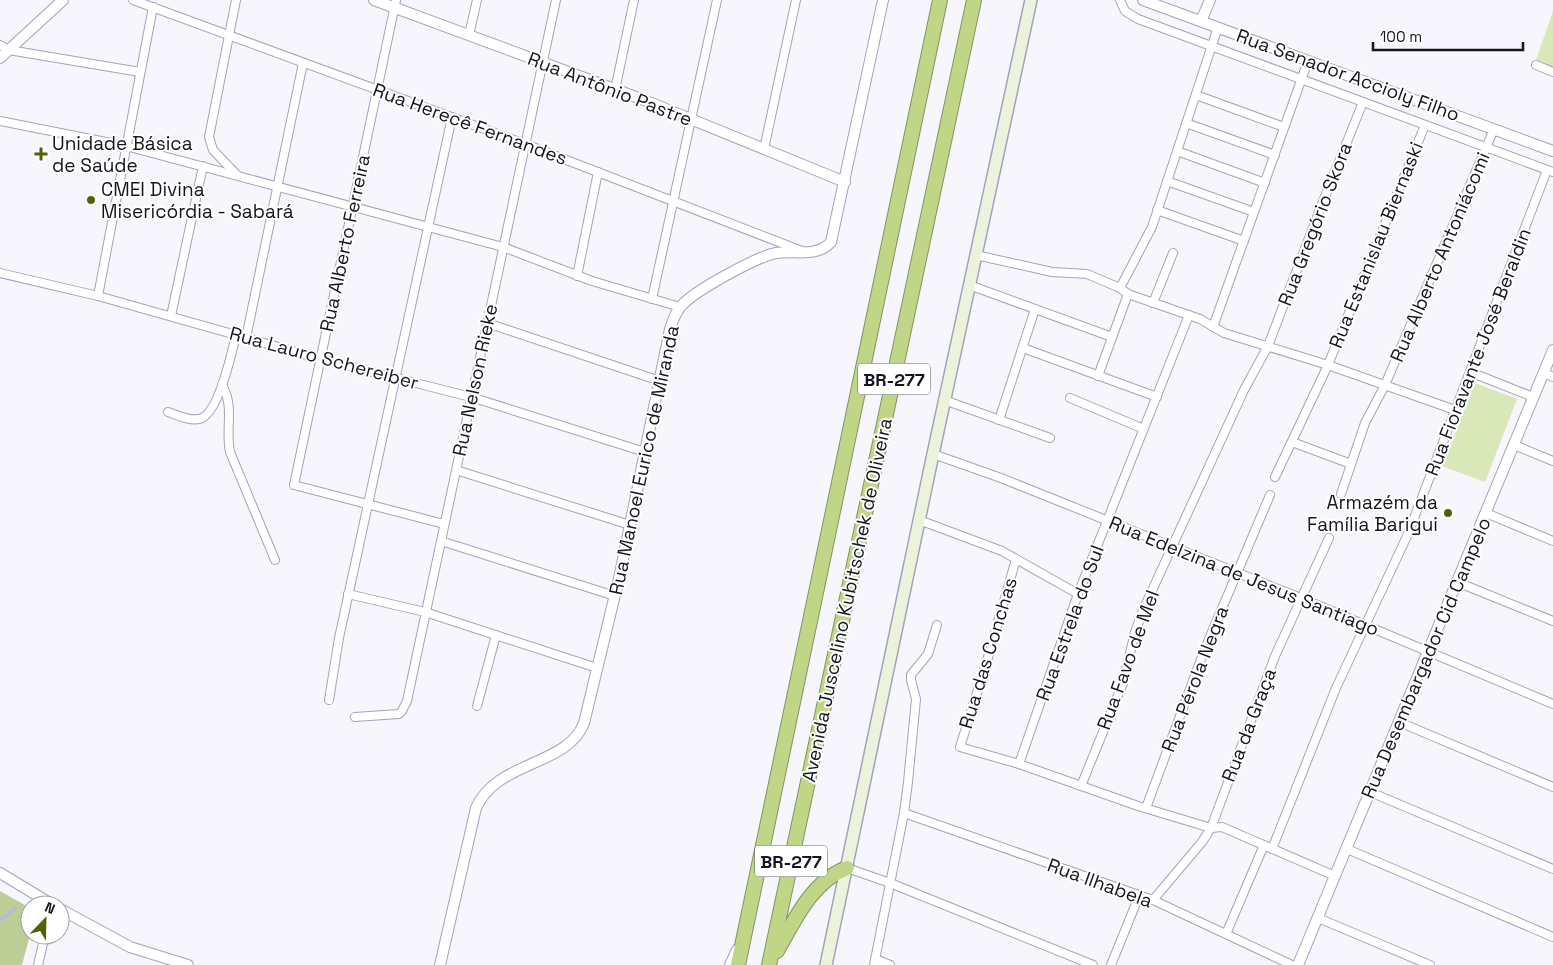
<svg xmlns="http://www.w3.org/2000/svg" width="1553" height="965" font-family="'Space Grotesk',sans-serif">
	<rect width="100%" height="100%" fill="#f7f6fd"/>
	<g fill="#d9e7b9">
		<polygon points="1553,11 1553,67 1536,60"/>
		<polygon points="1475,383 1517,399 1485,482 1442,466"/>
	</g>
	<polygon fill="#bccd95" points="0,891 30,908 30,935 22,965 0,965"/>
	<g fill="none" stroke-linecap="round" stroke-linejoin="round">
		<polyline stroke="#bbb4eb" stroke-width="3" points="0,920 16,908"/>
		<g stroke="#a5a1c2" stroke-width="10">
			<g id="minor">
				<polyline points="133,0 525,144 802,251"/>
				<polyline points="236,0 209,137 213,150 237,175"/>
				<polyline points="396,0 294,485 444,524"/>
				<polyline points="1120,0 1125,11 1138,19 1553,172"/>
				<polyline points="469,35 477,0"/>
				<polyline points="0,45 9,50 140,72"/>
				<polyline points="1536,65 1553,72"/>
				<polyline points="615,90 634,0"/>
				<polyline points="1196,95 1284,127"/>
				<polyline points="0,121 126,146 503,247 592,281 680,307"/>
				<polyline points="1186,123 1275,155"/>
				<polyline points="764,149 796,0"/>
				<polyline points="1177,151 1265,183"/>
				<polyline points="1167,181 1254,212"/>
				<polyline points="1157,210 1244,241"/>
				<polyline points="976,255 1052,272 1087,274 1120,288 1128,294 1200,319 1224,333 1328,365 1455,410"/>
				<polyline points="0,273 98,296 321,359 471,397 645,452"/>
				<polyline points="577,276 598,172"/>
				<polyline points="969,285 1112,337"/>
				<polyline points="1120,288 1152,227 1218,27"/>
				<polyline points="98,296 153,7"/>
				<polyline points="652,299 717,0"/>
				<polyline points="1153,303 1173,253"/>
				<polyline points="171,316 203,166"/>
				<polyline points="487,323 660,381"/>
				<polyline points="1213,327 1308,61"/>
				<polyline points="246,338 303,63"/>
				<polyline points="1023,348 1157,397"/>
				<polyline points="1470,372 1533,397"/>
				<polyline points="1544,373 1553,377"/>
				<polyline points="1098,376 1128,294"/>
				<path d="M222,385C235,407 225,428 230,452L275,560"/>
				<polyline points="1070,398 1144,429"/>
				<polyline points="944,400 1050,438"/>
				<path d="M168,412C177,415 189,421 199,419C218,416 232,352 236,335"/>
				<polyline points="999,420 1035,309"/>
				<polyline points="1292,442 1351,464"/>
				<polyline points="1514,445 1553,461"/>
				<polyline points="933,454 1001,478 1303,599 1553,704"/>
				<polyline points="456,470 630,525"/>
				<polyline points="1275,477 1328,365 1425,125"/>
				<polyline points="1341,494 1365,423 1385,385 1494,129"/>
				<polyline points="1486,513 1553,541"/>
				<polyline points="919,520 1002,551 1078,594"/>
				<polyline points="441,541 615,596"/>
				<polyline points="1016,559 989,654 960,747 1019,764 1138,806 1211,828 1222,827 1335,876"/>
				<polyline points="1457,582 1553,621"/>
				<polyline points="348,594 425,612 597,668"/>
				<polyline points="329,700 339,638 452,117"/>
				<polyline points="477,706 496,635"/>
				<polyline points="355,717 399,714 402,711 407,701 556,0"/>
				<polyline points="1399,722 1553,787"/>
				<polyline points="1019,764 1078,594 1189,315"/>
				<polyline points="1081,786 1123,683 1135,632 1144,608 1244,390 1268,346 1322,204 1363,102"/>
				<polyline points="1370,792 1553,869"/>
				<polyline points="1146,808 1204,651 1270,495"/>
				<polyline points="904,813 1153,900 1292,965"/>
				<polyline points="1272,849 1336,688 1408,534 1547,170"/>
				<polyline points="1347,849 1553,937"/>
				<polyline points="847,868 890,883 1093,965"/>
				<polyline points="1153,900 1202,842 1211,828 1275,656 1329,538"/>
				<polyline points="1318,918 1430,965"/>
				<polyline points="1226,934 1264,845"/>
				<polyline points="875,959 890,965"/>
				<polyline points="38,965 45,935"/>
				<polyline points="874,965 904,813 908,782 916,699 911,680 911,675 928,654 937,625"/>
				<polyline points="1111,965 1139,896"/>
			</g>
		</g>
		<g stroke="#a5a1c2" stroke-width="12">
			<g id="tertiary">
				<polyline points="374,0 644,100 845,182"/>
				<polyline points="1143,0 1553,151"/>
				<polyline points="1201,21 1210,0"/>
				<polyline points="0,58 63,0"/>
				<polyline points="0,873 53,905"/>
				<polyline points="60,909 130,947 188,965"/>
				<path d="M440,965L476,808C496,761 568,766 584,723L620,574L670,329C673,320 676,311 682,305C696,290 756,257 776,253C794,250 817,258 831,242L883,0"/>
				<polyline points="730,965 737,950"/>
				<polyline points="1298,965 1553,350"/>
			</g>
		</g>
		<g stroke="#a5a1c2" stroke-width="14">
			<polyline id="secondary" points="826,965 933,454 1031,0"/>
		</g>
		<g stroke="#849263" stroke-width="16">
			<g id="motorway">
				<path d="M777,951C794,921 812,881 847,868"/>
				<polyline points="738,965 940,0"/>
				<polyline points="769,965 974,0"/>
			</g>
		</g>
		<use href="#minor" stroke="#fff" stroke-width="8"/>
		<use href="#tertiary" stroke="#fff" stroke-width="10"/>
		<use href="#secondary" stroke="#ecf3db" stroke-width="11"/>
		<use href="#motorway" stroke="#c0d687" stroke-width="14"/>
	</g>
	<g fill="#506208" stroke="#fff" stroke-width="2">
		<path d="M38.5 146.5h5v5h5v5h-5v5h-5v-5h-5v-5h5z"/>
		<circle cx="91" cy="200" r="5"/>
		<circle cx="1448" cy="513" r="5"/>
	</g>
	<g text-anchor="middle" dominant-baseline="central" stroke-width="4" stroke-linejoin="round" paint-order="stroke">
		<g fill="#fff" stroke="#5b5a62" stroke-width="1">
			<rect x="858" y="363.5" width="72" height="31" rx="4"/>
			<rect x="755" y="845.5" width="72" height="31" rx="4"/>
		</g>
		<g font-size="18" font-weight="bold" fill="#15141f">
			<text x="894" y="379">BR-277</text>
			<text x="791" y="861">BR-277</text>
		</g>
		<g font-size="19" fill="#15141f" stroke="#fff">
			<text transform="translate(1348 75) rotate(20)">Rua Senador Accioly Filho</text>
			<text transform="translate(610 89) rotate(21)">Rua Antônio Pastre</text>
			<text transform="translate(470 124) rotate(20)">Rua Herecê Fernandes</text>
			<text transform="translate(1315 224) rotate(-69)">Rua Gregório Skora</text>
			<text transform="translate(345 243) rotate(-78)">Rua Alberto Ferreira</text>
			<text transform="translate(1376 245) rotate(-68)">Rua Estanislau Biernaski</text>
			<text transform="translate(1440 257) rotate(-67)">Rua Alberto Antoniácomi</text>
			<text transform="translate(1478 352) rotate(-69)">Rua Fioravante José Beraldin</text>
			<text transform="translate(324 358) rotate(15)">Rua Lauro Schereiber</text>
			<text transform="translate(475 380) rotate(-78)">Rua Nelson Rieke</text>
			<text transform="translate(644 460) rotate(-78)">Rua Manoel Eurico de Miranda</text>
			<text transform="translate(1244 576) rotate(22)">Rua Edelzina de Jesus Santiago</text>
			<text transform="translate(847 600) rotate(-78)">Avenida Juscelino Kubitschek de Oliveira</text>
			<text transform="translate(1070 623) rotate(-70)">Rua Estrela do Sul</text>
			<text transform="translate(988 653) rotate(-73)">Rua das Conchas</text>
			<text transform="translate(1426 658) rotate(-67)">Rua Desembargador Cid Campelo</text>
			<text transform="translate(1128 660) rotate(-70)">Rua Favo de Mel</text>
			<text transform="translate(1195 679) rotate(-69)">Rua Pérola Negra</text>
			<text transform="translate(1249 725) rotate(-69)">Rua da Graça</text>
			<text transform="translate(1100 883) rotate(20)">Rua Ilhabela</text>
		</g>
		<g font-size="19" fill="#15141f" stroke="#fff" text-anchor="start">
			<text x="52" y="143">Unidade Básica<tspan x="52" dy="22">de Saúde</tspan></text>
			<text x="101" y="189">CMEI Divina<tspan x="101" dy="22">Misericórdia - Sabará</tspan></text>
			<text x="1438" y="502" text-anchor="end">Armazém da<tspan x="1438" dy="22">Família Barigui</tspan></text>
		</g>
	</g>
	<g transform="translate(45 920) rotate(23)"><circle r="24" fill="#ffffff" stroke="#a1a1a5"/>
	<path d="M0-4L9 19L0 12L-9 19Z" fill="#506208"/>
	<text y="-8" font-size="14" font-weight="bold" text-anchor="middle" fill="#15141f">N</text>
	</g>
	<path d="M1373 42v8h150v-8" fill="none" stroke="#15141f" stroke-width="2.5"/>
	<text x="1380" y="42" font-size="15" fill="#15141f" stroke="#ffffff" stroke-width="4" paint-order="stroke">100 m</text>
</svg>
